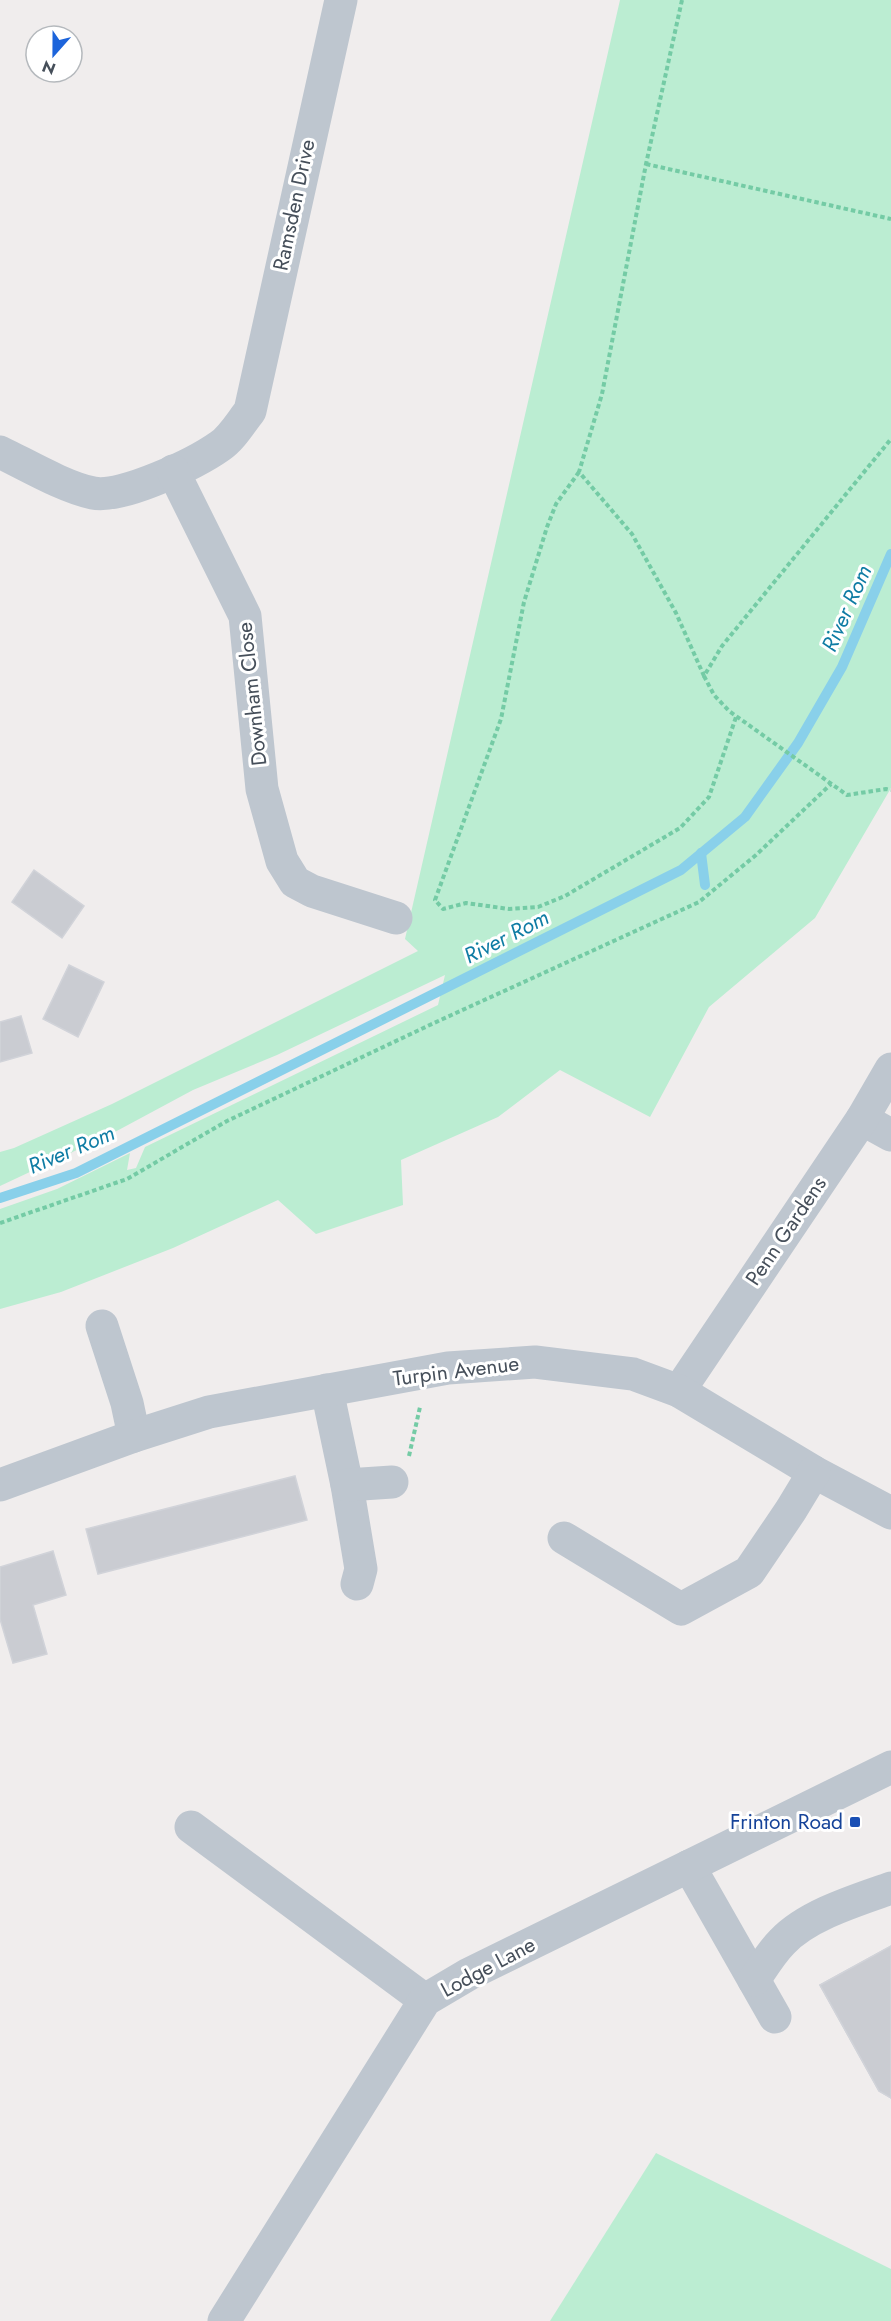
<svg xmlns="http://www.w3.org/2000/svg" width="891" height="2321" font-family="Jost,sans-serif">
	<rect width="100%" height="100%" fill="#f0eded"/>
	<g fill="#bbedd2">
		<polygon points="620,0 891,0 891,788 815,918 709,1007 650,1117 560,1070 498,1117 401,1160 403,1205 316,1234 278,1200 173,1248 61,1292 0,1309 0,1209 57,1189 130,1153 127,1170 136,1168 145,1147 438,1005 445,975 277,1055 193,1090 113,1133 0,1186 0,1152 14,1148 112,1104 418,951 405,939"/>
		<polygon points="656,2153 891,2269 891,2321 550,2321"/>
	</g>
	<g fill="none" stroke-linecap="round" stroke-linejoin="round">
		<g stroke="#89d0ea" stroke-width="10">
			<polyline points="701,853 705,885"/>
			<polyline points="0,1198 76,1173 681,870 745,817 798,743 842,667 891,554"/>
		</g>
	</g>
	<g fill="#caccd2" stroke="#d1d3d9" stroke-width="1.5">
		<polygon points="34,870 84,906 62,938 12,902"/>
		<polygon points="69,965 104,982 78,1037 43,1019"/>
		<polygon points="21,1016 32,1053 0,1062 0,1022"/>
		<polygon points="295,1476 307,1520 98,1574 86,1529"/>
		<polygon points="53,1551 66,1595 33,1605 47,1654 13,1663 0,1619 0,1567"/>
		<polygon points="891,1946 891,2098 879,2091 820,1985"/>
		<polygon points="891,1946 891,2098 879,2091 820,1985"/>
	</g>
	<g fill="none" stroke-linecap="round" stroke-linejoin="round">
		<g stroke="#74cba5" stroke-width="4" stroke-dasharray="4.5 3" stroke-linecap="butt">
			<polyline points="682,0 646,164 602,394 579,472 632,534 676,613 704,676 722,646 891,439"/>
			<polyline points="646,164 891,219"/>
			<polyline points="579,472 556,504 547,527 524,602 501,719 435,900 443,909 466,903 509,909 538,907 565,896 680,828 709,797 736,717"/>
			<polyline points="704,676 714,695 729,711 847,795 886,789 891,790"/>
			<polyline points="0,1223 127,1179 227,1121 434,1023 699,902 756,855 831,784"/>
			<polyline points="409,1456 420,1407"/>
		</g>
		<g stroke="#bec6cf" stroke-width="33">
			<path d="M0,452C27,465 64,487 93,493C122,499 196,463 220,446C232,438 241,422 250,411L341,0"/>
			<polyline points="173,471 245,616 262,789 282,861 295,882 312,891 396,918"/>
			<polyline points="862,1119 891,1135"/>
			<polyline points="102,1326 127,1403 134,1436"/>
			<polyline points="327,1390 347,1485 361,1569 357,1584"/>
			<polyline points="679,1391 862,1119 891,1069"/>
			<polyline points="0,1485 134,1436 209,1412 448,1368 535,1362 633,1374 679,1391 814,1472 891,1513"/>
			<polyline points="347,1485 392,1482"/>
			<polyline points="564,1538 681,1609 749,1572 791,1510 814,1472"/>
			<polyline points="191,1827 425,2000"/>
			<polyline points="689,1866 775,2017"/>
			<path d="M754,1980C763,1967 771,1953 782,1942C807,1915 857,1900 891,1888"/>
			<polyline points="224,2321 425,2000 469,1974 891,1767"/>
		</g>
	</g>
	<rect fill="#1a4fb4" stroke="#fff" stroke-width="2" x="849" y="1816" width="12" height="12" rx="3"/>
	<g text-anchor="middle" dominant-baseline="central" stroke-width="6" stroke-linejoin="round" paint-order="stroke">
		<g font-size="21" fill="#464f5a" stroke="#fff">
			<text transform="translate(294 205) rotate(-78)">Ramsden Drive</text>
			<text transform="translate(252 694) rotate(-96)">Downham Close</text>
			<text transform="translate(786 1231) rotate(-56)">Penn Gardens</text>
			<text transform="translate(456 1371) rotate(-7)">Turpin Avenue</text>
			<text transform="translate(488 1967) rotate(-28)">Lodge Lane</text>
		</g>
		<g font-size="21" fill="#164399" stroke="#fff" text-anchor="end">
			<text x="843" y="1822">Frinton Road</text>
		</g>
		<g font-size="22" font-style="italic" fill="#0f7ca4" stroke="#fff">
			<text transform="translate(846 608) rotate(-66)">River Rom</text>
			<text transform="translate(506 936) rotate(-27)">River Rom</text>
			<text transform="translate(71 1149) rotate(-23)">River Rom</text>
		</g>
	</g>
	<g transform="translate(54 54) rotate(201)"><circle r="28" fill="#ffffff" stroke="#b5b9bd" stroke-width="1.5"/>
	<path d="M0-4.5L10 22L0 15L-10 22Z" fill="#1c64db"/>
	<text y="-9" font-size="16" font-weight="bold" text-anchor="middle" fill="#464f5a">N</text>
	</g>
</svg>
